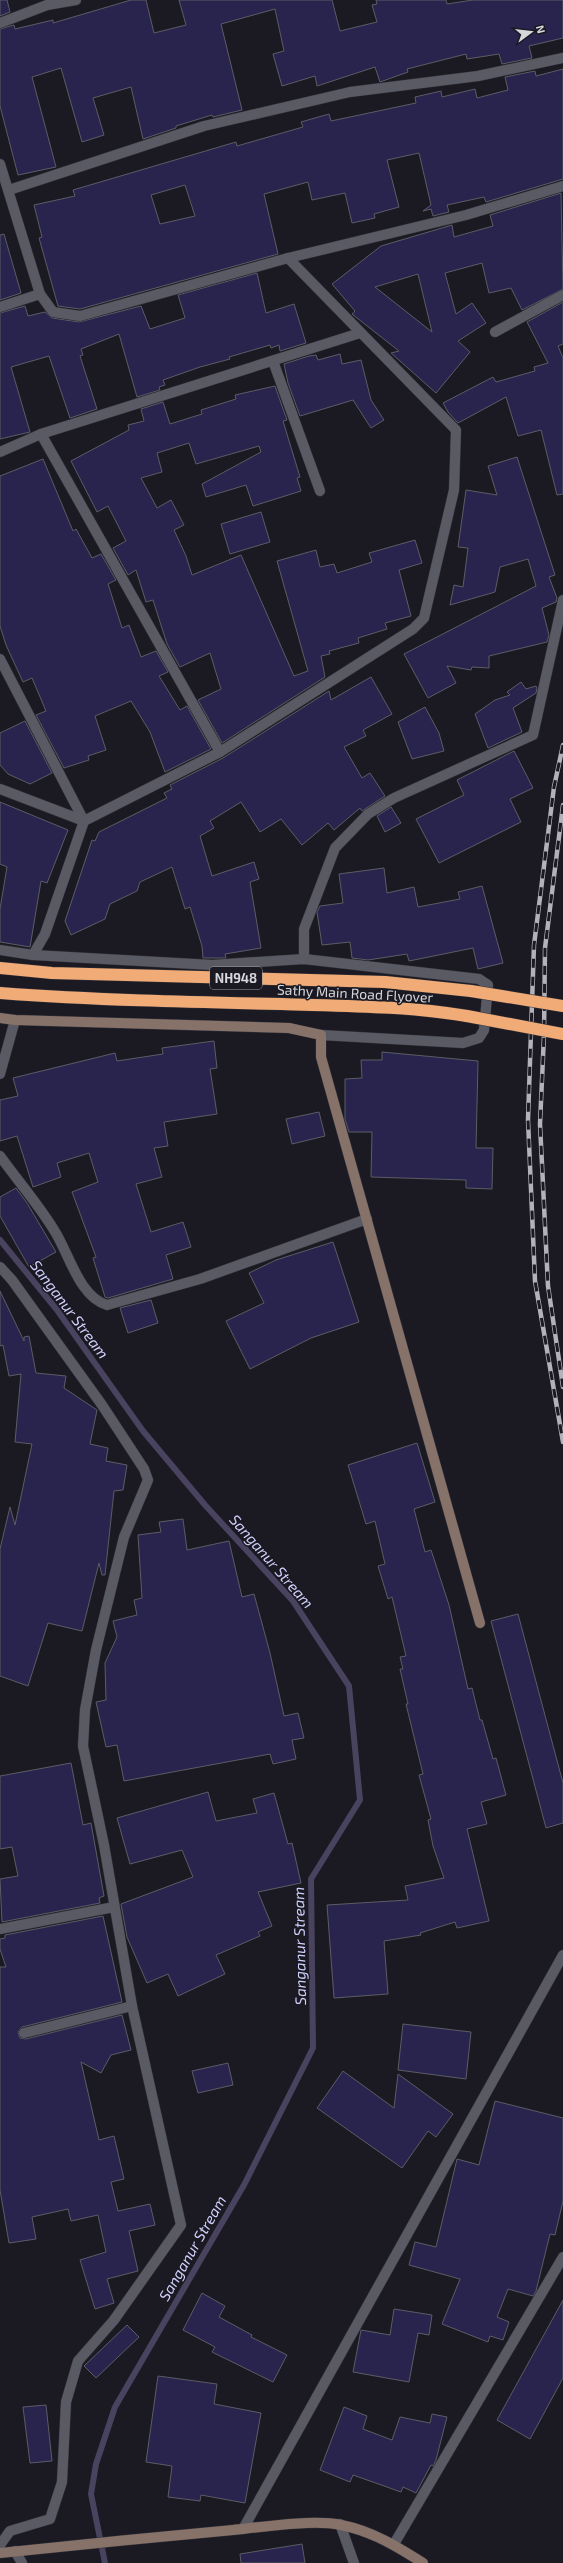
<svg xmlns="http://www.w3.org/2000/svg" width="563" height="2563" font-family="'Exo 2',sans-serif">
	<rect width="100%" height="100%" fill="#1b1a23"/>
	<g fill="none" stroke-linecap="round" stroke-linejoin="round">
		<polyline stroke="#49435f" stroke-width="6" points="0,1240 57,1310 143,1431 205,1505 293,1601 349,1686 360,1800 311,1879 313,2048 244,2185 115,2407 96,2464 91,2494 105,2563"/>
	</g>
	<g fill="#29244d" stroke="#5c5c66" fill-rule="evenodd">
		<polygon points="0,0 7,0 10,12 0,16"/>
		<polygon points="131,0 146,0 154,33 186,25 179,0 332,0 340,31 377,22 372,5 377,4 376,0 446,0 447,4 473,0 563,0 563,38 529,46 532,58 502,64 499,54 467,59 466,54 407,69 408,72 380,82 375,67 317,86 315,76 282,86 273,54 284,51 275,9 221,24 242,110 213,117 212,115 176,126 176,128 143,139 131,87 93,98 104,135 82,142 61,68 32,77 56,167 18,175 0,106 0,29 14,25 15,29 53,20 53,23"/>
		<path d="M563,69V179L486,202L484,197L447,205L449,212L433,216L431,209L423,211L431,205L419,153L387,160L399,207L374,214L375,218L352,223L345,193L312,200L308,182L264,194L278,254L80,309L58,306L39,238L42,237L34,205L75,196L73,190L236,142L237,146L303,127L301,122L329,114L331,121L416,103L415,97L441,91L442,97L475,89L477,98L508,90L505,77L535,71L536,76ZM185,185L195,216L160,224L151,195Z"/>
		<path d="M561,193L563,289L522,310L511,288L489,293L482,263L445,273L456,314L472,303L486,323L458,341L470,352L436,393L391,353L399,351L352,314L355,311L332,284L381,246L452,225L454,237L493,226L490,215ZM418,274L432,332L375,287Z"/>
		<polygon points="4,234 21,293 0,300 0,235"/>
		<polygon points="257,273 266,313 294,304 306,343 280,351 279,345 271,348 270,345 229,357 230,359 200,367 163,380 165,385 159,387 160,390 137,397 119,334 81,349 83,355 80,356 97,409 70,418 49,356 11,367 30,432 0,439 0,313 25,306 28,316 45,312 52,318 79,322 141,306 150,329 185,318 178,295"/>
		<polygon points="563,302 563,344 558,346 563,358 563,494 557,495 541,430 518,436 506,397 458,423 448,412 443,403 493,377 496,382 535,371 534,367 548,363 527,322"/>
		<polygon points="340,354 342,364 361,360 371,400 384,420 371,428 353,400 300,416 288,383 284,364 309,356 316,355 318,360"/>
		<polygon points="275,386 287,420 283,421 300,477 297,478 301,491 253,506 246,485 206,497 202,484 261,452 259,446 196,464 189,443 157,453 162,472 141,478 157,508 171,500 184,525 174,530 186,556 192,575 241,555 294,676 308,671 277,561 316,550 320,567 334,564 337,573 372,562 369,553 415,540 422,563 399,570 411,616 385,623 387,629 358,638 359,643 329,651 330,654 321,656 325,677 222,743 198,700 221,689 210,653 180,667 167,644 153,600 146,602 136,570 128,575 113,548 126,541 108,506 97,512 71,461 129,430 128,425 144,421 141,409 163,402 170,424 202,414 201,410 236,399 235,395"/>
		<polygon points="517,457 555,575 549,577 557,598 556,602 542,608 549,635 547,642 489,656 489,668 472,667 471,670 447,666 456,683 428,698 404,654 536,586 528,559 500,567 495,592 450,605 454,585 463,587 468,548 458,547 466,490 497,495 488,466"/>
		<polygon points="43,459 73,531 76,529 92,558 101,554 116,580 108,584 122,628 129,625 141,657 156,651 168,672 159,676 180,710 187,706 211,749 165,772 150,732 131,701 95,716 106,750 88,756 89,760 64,768 36,715 46,711 32,678 23,682 6,645 0,626 0,476"/>
		<polygon points="261,512 270,542 230,554 221,524"/>
		<polygon points="371,677 392,714 363,730 366,736 344,747 362,778 370,773 385,796 362,811 360,808 334,830 328,823 302,845 281,819 260,832 241,802 210,821 214,828 200,836 212,876 254,862 259,879 250,882 261,948 225,954 226,958 203,958 202,946 190,907 185,909 172,867 140,882 137,891 110,904 105,919 71,935 65,921 92,840 95,841 99,832 167,798 164,793 172,789 170,785 223,758 329,691 331,700"/>
		<polygon points="521,682 526,689 536,686 537,688 536,693 513,708 522,732 488,748 475,714 495,700 510,695 507,692"/>
		<polygon points="425,707 439,733 444,751 412,759 398,722"/>
		<polygon points="25,721 52,773 30,784 8,774 0,765 0,733"/>
		<polygon points="514,751 533,788 510,799 521,822 439,863 416,819 464,795 457,780"/>
		<polygon points="0,802 68,830 47,883 41,881 30,947 0,942 0,909 7,867 0,864"/>
		<polygon points="391,807 401,823 385,832 377,816"/>
		<polygon points="384,868 387,893 414,887 418,907 460,899 458,892 482,886 503,963 478,969 473,948 409,961 407,954 368,960 352,958 350,942 322,945 317,912 320,906 343,903 339,874"/>
		<polygon points="214,1041 217,1068 210,1069 217,1114 164,1122 168,1146 154,1148 162,1177 136,1184 151,1232 183,1222 191,1247 166,1255 173,1279 108,1298 105,1297 93,1258 96,1257 72,1192 98,1182 89,1153 57,1163 61,1177 33,1187 17,1136 0,1141 0,1100 18,1096 13,1078 115,1053 117,1061 163,1054 162,1048"/>
		<polygon points="382,1052 478,1061 476,1148 493,1148 492,1189 466,1188 466,1180 371,1177 372,1132 349,1132 345,1119 345,1079 362,1078 361,1060 382,1060"/>
		<polygon points="319,1112 325,1136 292,1144 286,1119"/>
		<polygon points="16,1188 27,1203 56,1252 29,1267 0,1216 0,1197"/>
		<polygon points="333,1242 359,1322 311,1338 250,1369 226,1321 264,1303 249,1273 276,1260"/>
		<polygon points="0,1291 24,1341 24,1337 29,1336 36,1373 66,1376 64,1388 97,1410 90,1444 108,1448 106,1461 127,1465 123,1490 114,1491 105,1575 102,1575 99,1563 82,1631 48,1623 28,1686 0,1676 0,1549 10,1507 15,1525 32,1444 15,1442 21,1374 9,1376 3,1345 0,1346"/>
		<polygon points="151,1300 158,1323 128,1333 120,1308"/>
		<polygon points="417,1443 435,1502 414,1509 425,1552 431,1550 449,1605 468,1689 472,1688 480,1720 482,1720 493,1759 496,1758 506,1795 481,1802 487,1824 467,1829 489,1921 457,1928 455,1922 420,1933 421,1935 384,1941 388,1994 334,1998 327,1905 408,1900 405,1886 444,1878 433,1846 428,1820 431,1819 419,1775 423,1774 406,1704 408,1704 400,1669 403,1669 400,1657 406,1656 392,1597 388,1599 378,1566 385,1564 375,1521 366,1524 348,1465"/>
		<polygon points="183,1519 187,1550 229,1541 242,1597 254,1594 270,1653 284,1716 298,1713 304,1738 292,1740 296,1759 273,1764 270,1754 124,1781 117,1745 106,1747 96,1702 106,1700 105,1663 117,1637 113,1621 137,1615 134,1600 142,1598 138,1535 161,1532 159,1522"/>
		<polygon points="518,1614 563,1783 563,1823 546,1828 491,1621"/>
		<polygon points="71,1763 83,1825 91,1823 104,1896 99,1898 100,1903 2,1922 0,1879 18,1876 12,1847 0,1849 0,1776"/>
		<polygon points="208,1792 216,1821 257,1813 253,1799 274,1793 288,1844 292,1843 301,1883 258,1892 272,1926 258,1932 260,1936 216,1955 225,1974 178,1996 168,1974 147,1983 127,1937 121,1904 193,1877 182,1850 130,1864 117,1818"/>
		<polygon points="103,1916 122,2002 22,2027 18,2032 20,2038 26,2039 122,2015 131,2050 111,2055 101,2073 81,2062 99,2140 114,2136 124,2179 111,2182 118,2211 150,2204 155,2225 129,2231 138,2271 107,2279 114,2303 95,2309 80,2260 106,2252 98,2215 71,2221 68,2209 32,2217 36,2239 9,2243 0,2190 0,1967 6,1967 0,1949 0,1939 5,1938 5,1935"/>
		<polygon points="403,2024 471,2032 466,2079 398,2070"/>
		<polygon points="228,2063 233,2085 198,2093 192,2071"/>
		<polygon points="343,2071 394,2108 398,2074 453,2114 436,2137 428,2131 402,2168 317,2108"/>
		<polygon points="495,2101 563,2118 563,2201 555,2235 550,2234 536,2291 533,2296 508,2289 497,2317 509,2322 503,2340 490,2336 488,2342 442,2324 460,2279 409,2265 415,2242 436,2247 457,2159 479,2165"/>
		<polygon points="202,2293 225,2306 219,2317 252,2335 251,2337 287,2355 273,2382 212,2352 215,2347 183,2330"/>
		<polygon points="563,2300 563,2378 530,2439 497,2420"/>
		<polygon points="394,2309 432,2315 429,2335 418,2333 409,2382 353,2372 361,2330 390,2335"/>
		<polygon points="127,2325 139,2337 96,2378 84,2366"/>
		<polygon points="158,2376 217,2384 214,2404 261,2413 245,2503 201,2495 200,2501 168,2497 172,2466 146,2462"/>
		<polygon points="46,2405 52,2461 30,2463 23,2407"/>
		<polygon points="344,2407 367,2416 363,2429 392,2440 400,2417 430,2423 432,2414 447,2417 436,2460 433,2466 431,2465 416,2493 403,2487 401,2492 353,2475 350,2482 320,2470"/>
		<polygon points="302,2544 305,2563 241,2563 240,2554"/>
	</g>
	<g fill="none" stroke-linecap="round" stroke-linejoin="round">
		<g stroke="#34333a" stroke-width="11">
			<g id="street">
				<polyline points="0,23 47,5 76,0"/>
				<polyline points="0,164 40,294 53,312 80,316 288,258 466,215 563,186"/>
				<polyline points="9,190 204,126 350,92 478,76 563,58"/>
				<polyline points="0,307 40,294"/>
				<polyline points="495,332 563,295"/>
				<polyline points="273,361 320,491"/>
				<polyline points="41,434 220,752"/>
				<polyline points="0,452 41,434 360,333"/>
				<polyline points="0,659 84,821"/>
				<polyline points="0,789 84,821"/>
				<polyline points="0,950 33,955 212,965 304,959 479,979 488,985 484,1030 479,1038 463,1043 321,1035"/>
				<polyline points="33,955 45,934 84,821 220,752 413,629 424,618 454,490 456,430 288,258"/>
				<polyline points="304,959 304,929 335,848 368,814 394,798 533,735 563,600"/>
				<polyline points="0,1074 15,1020"/>
				<path d="M0,1156C18,1181 38,1204 54,1230C69,1253 79,1297 107,1305L200,1279L367,1219"/>
				<polyline points="0,1267 12,1280 102,1405 144,1469 148,1480 124,1537 96,1650 85,1710 83,1746 104,1845 132,2006 181,2225 114,2320 78,2361 66,2402 62,2482 50,2519 10,2531 0,2545"/>
				<polyline points="0,1929 114,1907"/>
				<polyline points="24,2033 132,2006"/>
				<polyline points="340,2524 354,2563"/>
				<polyline points="243,2529 563,1955"/>
				<polyline points="394,2544 563,2257"/>
				<polyline points="15,2551 22,2563"/>
			</g>
		</g>
		<g stroke="#34333a" stroke-width="11">
			<g id="secondary">
				<polyline points="0,1018 15,1020 289,1028 321,1035 321,1057 480,1623"/>
				<path d="M0,2553C78,2545 155,2537 233,2530C262,2527 313,2519 341,2525C372,2531 398,2547 423,2563"/>
			</g>
		</g>
		<g stroke="#34333a" stroke-width="13">
			<g id="highway">
				<polyline points="0,968 52,973 385,982 471,991"/>
				<path d="M0,993C94,1000 188,1002 282,1004C344,1006 406,1006 467,1016"/>
			</g>
		</g>
		<use href="#street" stroke="#5a5a64" stroke-width="10"/>
		<use href="#secondary" stroke="#87726a" stroke-width="10"/>
		<use href="#highway" stroke="#f1ab77" stroke-width="12"/>
		<g stroke="#b2b2b8" stroke-width="4.5">
			<g id="rail">
				<polyline points="563,745 554,787 534,945 528,1120 535,1281 563,1442"/>
				<polyline points="563,805 545,948 544,1035 540,1124 548,1286 563,1387"/>
			</g>
		</g>
		<use href="#rail" stroke="#1b1a23" stroke-width="3" stroke-dasharray="9" stroke-linecap="butt"/>
		<g stroke="#34333a" stroke-width="13" stroke-linecap="butt">
			<g id="highway-bridge">
				<polyline points="471,991 563,1006"/>
				<polyline points="467,1016 563,1034"/>
			</g>
		</g>
		<use href="#highway-bridge" stroke="#f1ab77" stroke-width="12"/>
	</g>
	<g text-anchor="middle" dominant-baseline="central" stroke-width="3" stroke-linejoin="round" paint-order="stroke">
		<rect fill="#1b1a23" stroke="#9e9ea4" stroke-width="1" x="210" y="967" width="52" height="22" rx="3"/>
		<g font-size="13" font-weight="bold" fill="#d6d6dc">
			<text x="236" y="978">NH948</text>
		</g>
		<g font-size="14" fill="#d6d6dc" stroke="#1b1a23">
			<text transform="translate(355 993) rotate(3)">Sathy Main Road Flyover</text>
		</g>
		<g font-size="15" font-style="italic" fill="#d2d1fe" stroke="#1b1a23">
			<text transform="translate(70 1309) rotate(53)">Sanganur Stream</text>
			<text transform="translate(272 1561) rotate(49)">Sanganur Stream</text>
			<text transform="translate(299 1946) rotate(-91)">Sanganur Stream</text>
			<text transform="translate(192 2248) rotate(-60)">Sanganur Stream</text>
		</g>
	</g>
	<g transform="translate(531 32) rotate(75)" stroke="#1b1a23" stroke-width="3" paint-order="stroke">
	<path d="M0-3L7 15L0 10L-7 15Z" fill="#d6d6dc"/>
	<text y="-6" font-size="11" font-weight="bold" text-anchor="middle" fill="#d6d6dc">N</text>
	</g>
</svg>
